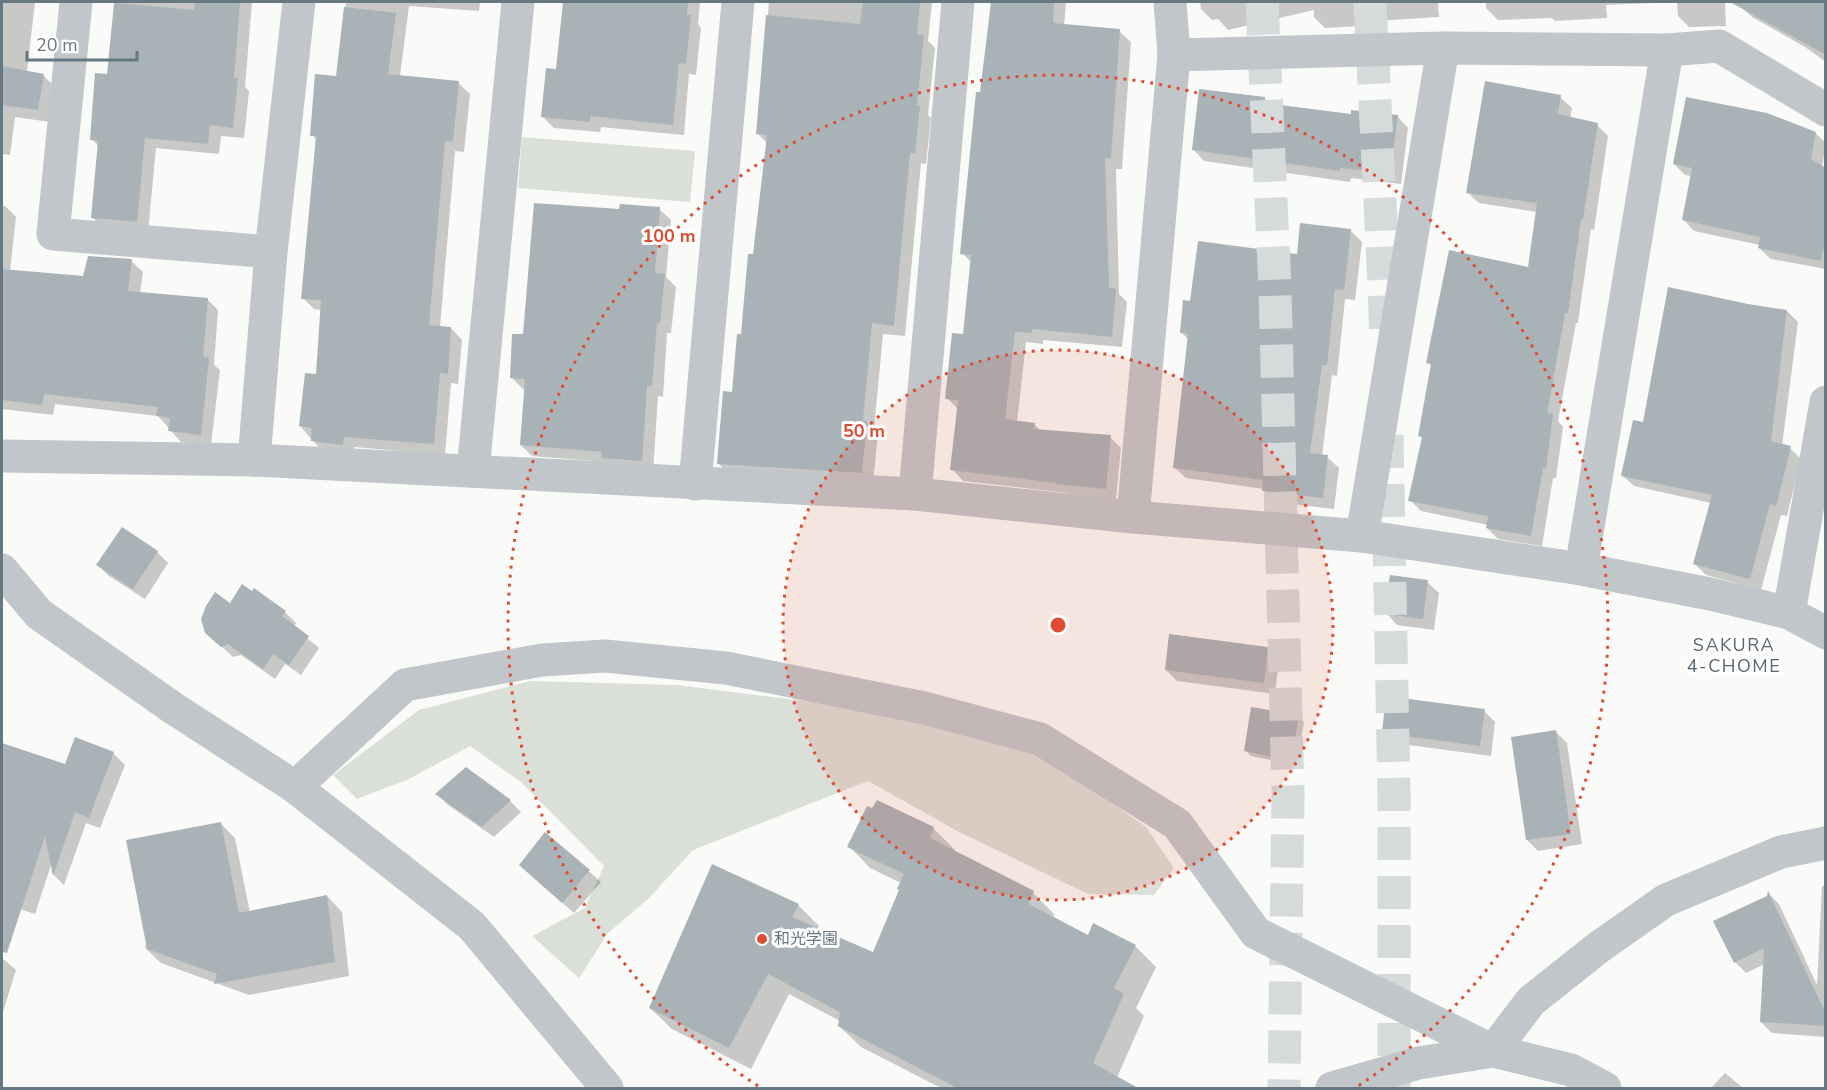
<svg xmlns="http://www.w3.org/2000/svg" width="1827" height="1090" font-family="'Nunito Sans','Noto Sans JP',sans-serif">
	<rect width="100%" height="100%" fill="#fafaf8"/>
	<g fill="#dadfd7">
		<polygon points="522,137 695,151 690,202 518,188"/>
		<polygon points="530,681 676,685 821,703 963,733 1050,759 1146,827 1174,868 1154,895 1088,894 959,832 868,781 693,850 648,899 608,933 579,978 532,936 585,908 604,866 521,782 470,746 409,779 357,799 333,775 419,710"/>
	</g>
	<g fill="#0003">
		<polygon points="2,2 35,2 27,72 43,75 56,88 50,122 15,117 10,155 2,154"/>
		<polygon points="115,2 252,2 245,87 249,91 244,138 221,136 219,154 156,148 148,233 104,229 93,218 99,147 92,139 108,76"/>
		<polygon points="346,2 480,2 479,11 409,6 400,76 458,83 470,94 464,152 455,151 440,327 451,328 462,340 458,384 451,383 445,455 354,447 354,455 323,452 300,426 317,375 321,310 314,309 303,298 317,140 312,135 337,77"/>
		<polygon points="564,2 700,2 698,24 701,28 696,75 689,74 684,135 601,127 600,132 554,128 543,117 558,71"/>
		<polygon points="769,2 932,2 928,41 935,48 928,115 931,118 926,164 921,163 905,336 883,334 874,429 878,433 873,483 730,475 719,464 733,393 755,256 768,144 758,134"/>
		<polygon points="990,2 1066,2 1064,26 1119,31 1131,42 1122,169 1116,169 1119,294 1127,302 1122,347 1043,340 1043,344 1026,342 1017,422 1034,424 1041,431 1110,437 1121,448 1116,499 1069,495 1067,493 963,481 952,469 959,410 947,398 964,336 972,263 962,253 992,7"/>
		<polygon points="1200,2 1438,2 1439,17 1377,21 1377,25 1325,28 1314,17 1314,10 1228,30 1218,19 1212,20 1201,9"/>
		<polygon points="1486,2 1674,2 1606,5 1607,18 1555,21 1552,18 1498,20 1486,8"/>
		<polygon points="1677,2 1725,2 1726,26 1689,27 1678,16"/>
		<polygon points="1743,2 1826,2 1826,62 1805,47 1752,17 1740,6"/>
		<polygon points="1560,97 1572,108 1570,119 1597,125 1608,136 1594,230 1591,229 1578,323 1576,323 1558,421 1563,427 1556,478 1553,478 1542,546 1498,539 1487,528 1488,525 1421,511 1410,500 1423,439 1420,436 1432,367 1428,362 1529,269 1537,212 1479,203 1467,192"/>
		<polygon points="1265,99 1272,106 1352,116 1397,116 1408,128 1401,184 1351,178 1350,182 1204,161 1193,149"/>
		<polygon points="1815,133 1826,143 1822,168 1826,170 1826,269 1771,259 1759,248 1760,245 1694,231 1683,219 1692,176 1685,175 1674,164"/>
		<polygon points="2,206 5,206 16,217 10,271 84,278 131,261 143,272 140,294 207,299 218,310 214,365 220,370 211,445 181,442 158,416 55,404 53,415 2,409"/>
		<polygon points="659,209 671,220 666,277 676,287 671,333 667,333 663,397 658,396 653,472 606,462 532,456 521,445 526,389 523,389 511,377 524,336 621,211"/>
		<polygon points="1350,230 1362,242 1355,300 1345,299 1337,376 1332,375 1322,456 1327,457 1339,468 1334,509 1275,502 1264,489 1186,478 1174,467 1189,340 1181,332 1192,303"/>
		<polygon points="1747,305 1787,311 1798,322 1782,446 1790,448 1801,459 1787,516 1781,515 1761,590 1706,575 1695,564 1711,503 1634,486 1622,475 1645,424"/>
		<polygon points="157,552 168,563 145,599 109,576 98,565"/>
		<polygon points="1427,582 1439,593 1434,630 1397,625 1386,613"/>
		<polygon points="230,605 285,612 296,623 294,627 319,648 301,675 285,664 275,679 241,655 233,657 219,644"/>
		<polygon points="1267,648 1279,660 1275,694 1177,681 1166,670"/>
		<polygon points="1484,711 1495,722 1491,756 1394,743 1383,732"/>
		<polygon points="1299,717 1304,722 1296,765 1251,756 1245,750"/>
		<polygon points="1556,732 1567,743 1582,844 1538,851 1527,840"/>
		<polygon points="2,744 66,766 113,753 125,765 100,828 86,823 64,885 54,875 52,862 35,914 2,903"/>
		<polygon points="466,769 510,801 521,812 494,837 448,805 437,794"/>
		<polygon points="878,802 934,829 955,850 954,852 1033,893 1054,914 1053,918 1088,937 1135,946 1156,967 1136,1008 1144,1016 1116,1080 1125,1088 941,1088 861,1047 839,1026 840,1021 789,994 751,1069 672,1029 650,1008 798,905 819,926 818,930 874,954 901,891 901,883 870,868 849,846"/>
		<polygon points="220,823 235,838 250,913 327,896 342,912 349,976 249,995 161,963 145,948 147,941"/>
		<polygon points="546,834 601,882 574,913 532,876"/>
		<polygon points="1822,886 1826,886 1826,1037 1772,1033 1761,1022 1765,964 1746,973 1735,962 1769,894 1779,904 1817,985"/>
		<polygon points="2,958 16,970 2,1015"/>
		<polygon points="1725,1073 1743,1088 1711,1088"/>
	</g>
	<g fill="#a8b2b7">
		<polygon points="195,2 240,2 234,78 238,78 233,128 210,125 208,144 145,138 137,222 91,218 98,141 90,140 95,73 107,74 114,3 194,10"/>
		<polygon points="563,2 688,2 687,15 691,15 686,64 679,63 673,125 590,116 590,122 541,117 546,68 556,69"/>
		<polygon points="863,2 920,2 917,34 924,35 917,105 920,106 915,153 910,153 894,326 872,323 863,420 867,421 862,473 717,464 723,391 732,392 737,334 741,334 748,254 753,254 767,135 756,134 766,15 860,24"/>
		<polygon points="991,2 1054,2 1053,23 1120,29 1111,159 1105,158 1109,288 1116,289 1112,337 1032,329 1032,333 1015,332 1005,419 1035,423 1034,429 1111,435 1106,489 1056,484 1056,483 950,470 958,400 945,399 952,333 963,334 971,255 960,254 976,92 980,92"/>
		<polygon points="1730,2 1826,2 1826,55"/>
		<polygon points="344,7 396,13 388,74 459,81 453,142 445,141 429,325 451,327 448,374 440,373 434,444 344,437 343,445 311,441 312,428 299,426 305,373 316,374 321,300 301,299 316,136 310,136 315,74 336,76"/>
		<polygon points="2,66 44,74 38,110 2,105"/>
		<polygon points="1485,81 1561,95 1558,114 1598,123 1583,219 1581,219 1568,313 1565,313 1547,413 1553,414 1546,468 1543,468 1531,536 1486,528 1488,516 1408,501 1422,437 1418,436 1431,364 1426,363 1449,250 1528,267 1537,203 1466,193"/>
		<polygon points="1199,89 1265,97 1265,103 1351,114 1351,110 1398,115 1390,173 1340,168 1340,171 1192,150"/>
		<polygon points="1686,97 1767,113 1816,132 1811,159 1826,168 1826,238 1821,261 1758,248 1760,237 1682,220 1692,168 1673,164"/>
		<polygon points="534,203 619,209 620,204 660,207 655,273 665,274 660,323 657,323 652,386 647,386 642,461 601,458 602,452 520,445 525,379 510,378 512,334 523,334"/>
		<polygon points="1300,223 1351,229 1344,290 1335,289 1327,365 1322,365 1310,453 1328,455 1323,498 1262,491 1263,480 1173,468 1188,334 1180,333 1183,300 1190,301 1198,241 1297,254"/>
		<polygon points="88,256 132,259 128,291 208,298 203,357 209,358 201,435 168,431 170,418 156,416 158,407 44,394 42,405 2,400 2,269 83,276"/>
		<polygon points="1668,287 1748,304 1787,310 1771,441 1791,446 1776,506 1770,504 1750,579 1693,564 1712,495 1621,476 1633,420 1643,422"/>
		<polygon points="122,527 158,551 133,589 96,565"/>
		<polygon points="1390,575 1428,580 1423,619 1384,614"/>
		<polygon points="242,584 252,591 254,588 286,611 282,616 309,636 289,665 273,654 263,669 228,644 221,647 205,633 201,619 206,606 215,592 230,603"/>
		<polygon points="1169,634 1268,647 1264,683 1165,670"/>
		<polygon points="1386,696 1485,709 1480,746 1382,733"/>
		<polygon points="1251,707 1299,715 1291,761 1244,751"/>
		<polygon points="1556,730 1571,834 1526,840 1511,737"/>
		<polygon points="75,737 114,752 89,818 75,812 53,876 45,836 7,953 2,952 2,743 65,764"/>
		<polygon points="466,767 511,800 482,827 435,794"/>
		<polygon points="877,800 934,827 930,838 1034,891 1029,904 1088,935 1093,923 1136,945 1114,988 1124,994 1093,1063 1140,1089 959,1089 838,1026 840,1012 768,974 729,1048 649,1008 712,864 799,904 792,917 873,952 899,890 897,889 904,874 847,847 867,806 872,808"/>
		<polygon points="221,822 239,913 327,895 335,962 214,984 217,974 147,949 126,840"/>
		<polygon points="545,832 590,870 562,903 519,865"/>
		<polygon points="1768,891 1826,1014 1826,1026 1760,1022 1764,948 1734,963 1713,921 1767,896"/>
	</g>
	<g fill="none" stroke-linecap="round" stroke-linejoin="round">
		<g stroke="#d5dada" stroke-width="33" stroke-dasharray="33 16" stroke-linecap="butt">
			<polyline points="1262,2 1275,289 1288,794 1284,1088"/>
			<polyline points="1370,2 1384,284 1386,344"/>
			<polyline points="1387,435 1394,796 1394,1088"/>
		</g>
		<g stroke="#c1c6ca" stroke-width="33">
			<polyline points="76,2 53,234 271,252"/>
			<polyline points="1174,55 1443,48 1667,50 1719,46 1826,110"/>
			<polyline points="2,456 254,460 915,494 1133,517 1362,536 1581,569 1710,594 1789,613 1826,633"/>
			<polyline points="254,460 271,252 299,2"/>
			<polyline points="473,471 518,2"/>
			<polyline points="695,484 738,2"/>
			<polyline points="915,494 958,2"/>
			<polyline points="1133,517 1174,55 1170,2"/>
			<polyline points="1362,536 1443,48"/>
			<polyline points="1581,569 1667,50"/>
			<polyline points="1789,613 1826,402"/>
			<polyline points="295,787 405,685 542,660 605,656 726,668 924,708 1040,739 1177,824 1256,933 1493,1051 1571,1070 1605,1088"/>
			<polyline points="1332,1088 1419,1063 1493,1051 1531,1001 1599,947 1666,900 1781,852 1826,843"/>
		</g>
		<polyline stroke="#c1c6ca" stroke-width="33" points="2,570 39,614 173,708 295,787 472,926 607,1088"/>
	</g>
	<circle cx="1058" cy="625" r="275" fill="#de4c33" fill-opacity=".12"/>
	<g fill="none" stroke="#de4c33" stroke-width="3" stroke-dasharray="3 6">
		<circle cx="1058" cy="625" r="275"/>
		<path d="M758 1086A550 550 0 1 1 1358 1086"/>
	</g>
	<circle fill="#de4c33" stroke="#fff" stroke-width="2" cx="762" cy="939" r="6"/>
	<g text-anchor="middle" dominant-baseline="central" stroke-width="6" stroke-linejoin="round" paint-order="stroke">
		<g font-size="16" fill="#667882" stroke="#fff" text-anchor="start">
			<text x="774" y="939">和光学園</text>
		</g>
		<g font-size="18" letter-spacing="1.5" fill="#57656d" stroke="#fff">
			<text x="1734" y="645">SAKURA<tspan x="1734" dy="21">4-CHOME</tspan></text>
		</g>
	</g>
	<circle cx="1058" cy="625" r="9" fill="#de4c33" stroke="#fff" stroke-width="3"/>
	<g font-size="18" text-anchor="middle" font-weight="bold" fill="#de4c33" stroke="#fff" stroke-width="6" stroke-linejoin="round" paint-order="stroke">
		<text x="669" y="242">100 m</text>
		<text x="864" y="437">50 m</text>
	</g>
	<rect width="1827" height="1090" fill="none" stroke="#667882" stroke-width="6"/>
	<path d="M27 51v9h110v-9" fill="none" stroke="#667882" stroke-width="3"/>
	<text x="36" y="51" font-size="18" fill="#667882" stroke="#ffffff" stroke-width="4.5" paint-order="stroke">20 m</text>
</svg>
